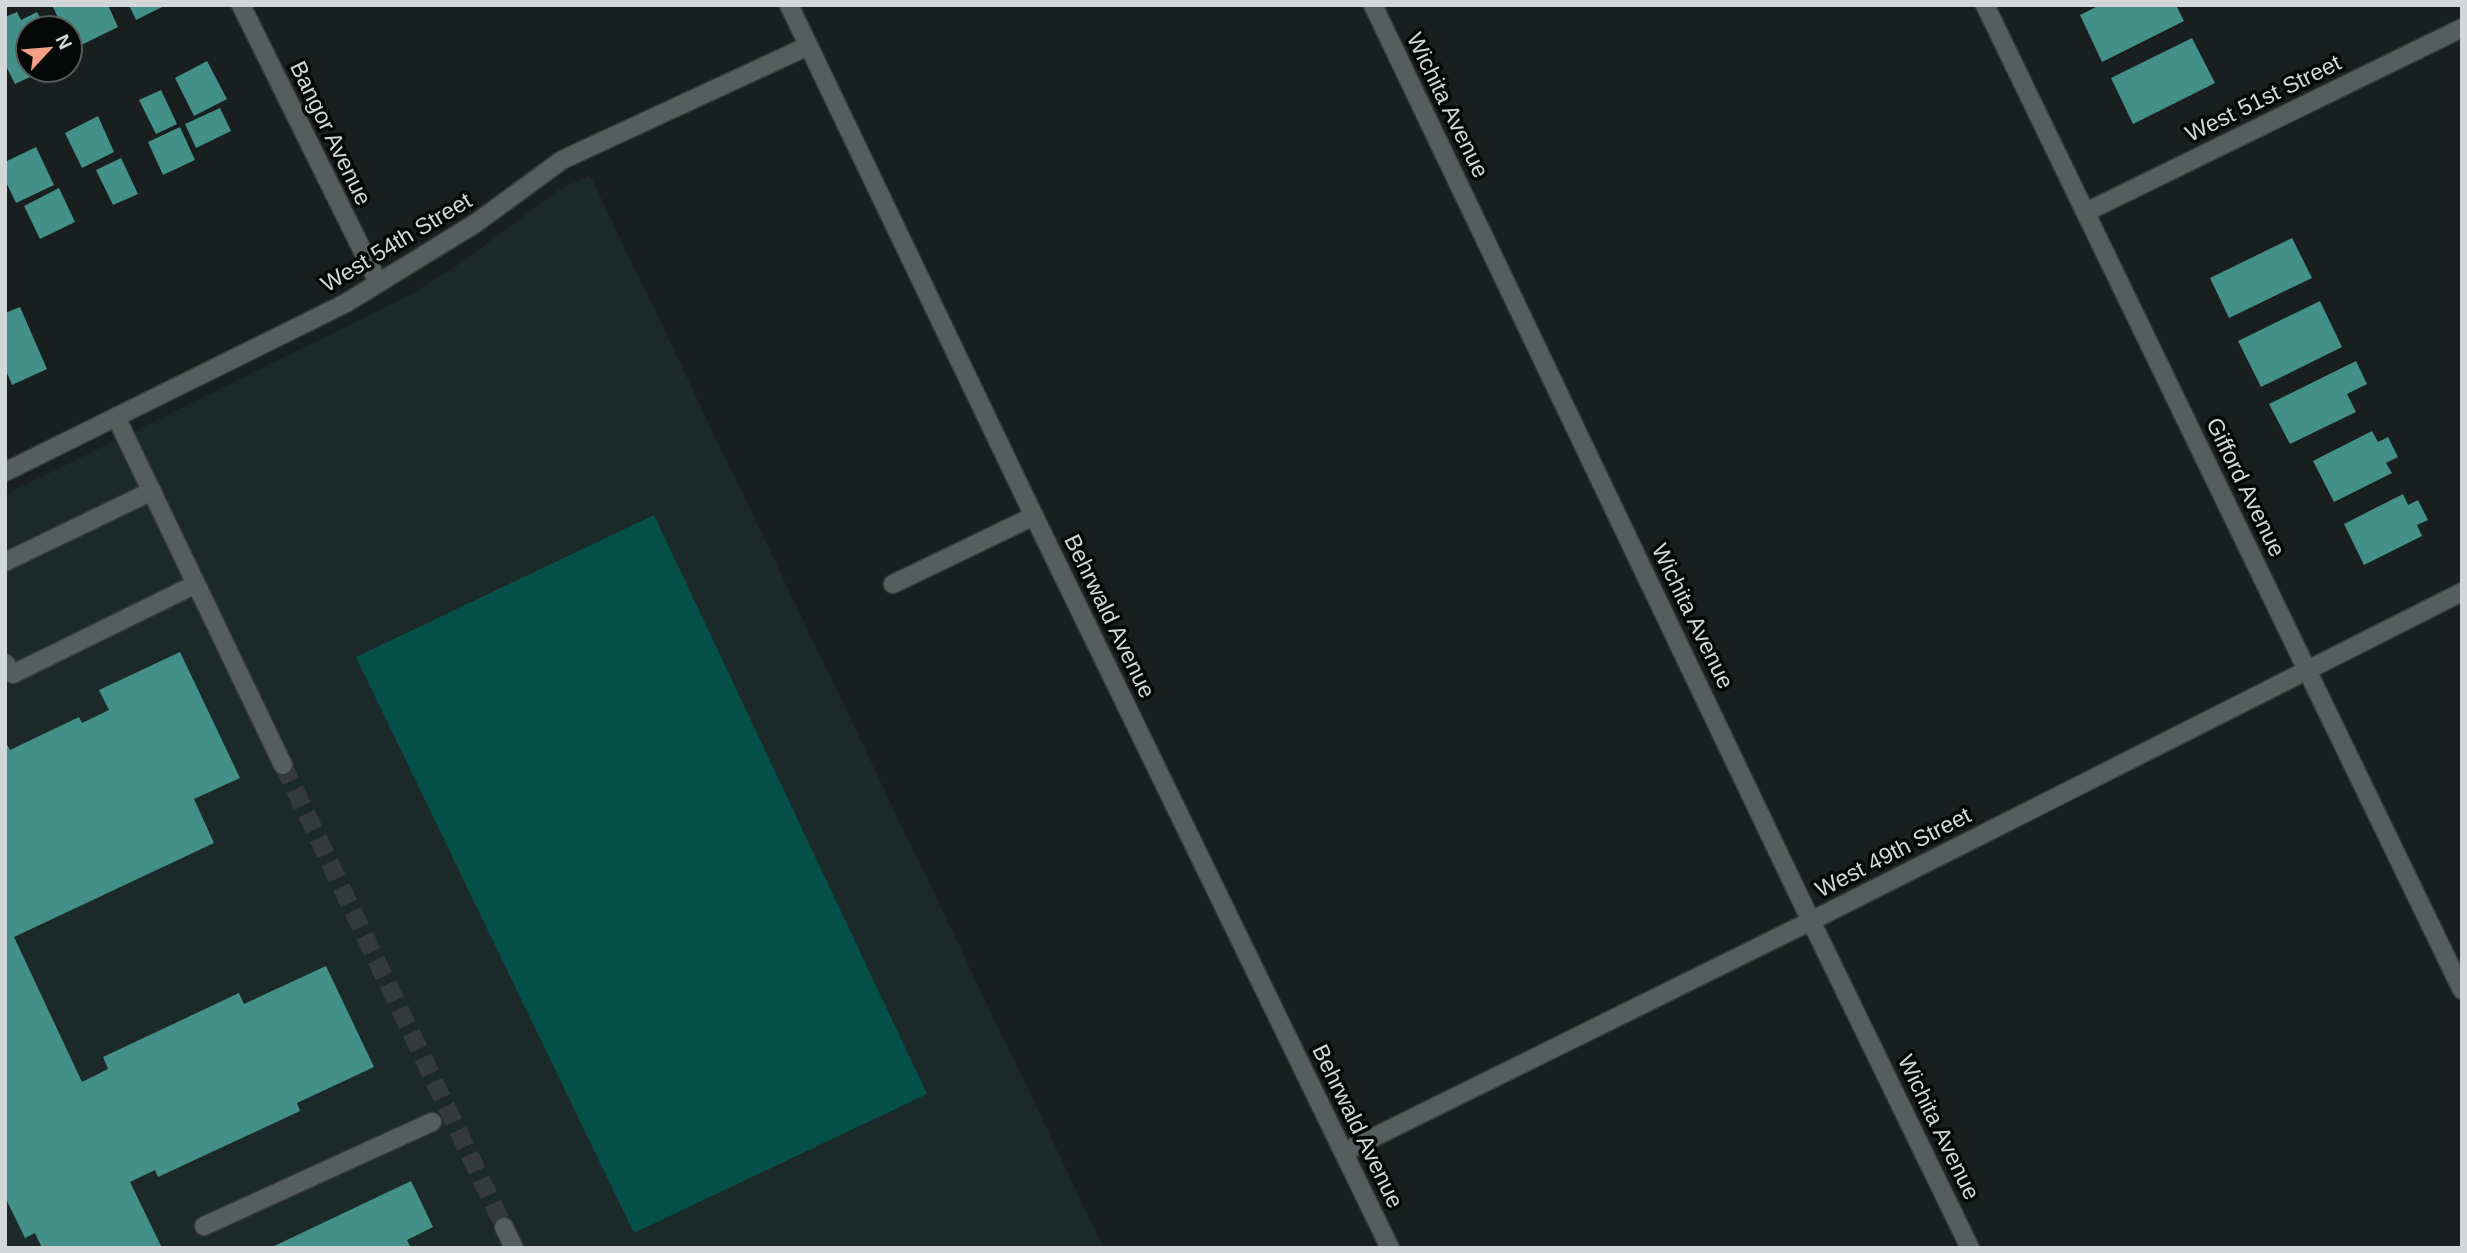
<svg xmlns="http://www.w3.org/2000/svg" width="2467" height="1253" font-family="Arial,sans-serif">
	<rect width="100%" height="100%" fill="#181f1e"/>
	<polygon fill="#1b2a28" points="590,175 1104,1248 5,1248 5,495 411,294 455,267 559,190"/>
	<polygon fill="#06504a" points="654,515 927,1094 634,1233 356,657"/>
	<g fill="#439088">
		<polygon points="52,5 108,5 118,27 73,49 70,42 70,28 63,28"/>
		<polygon points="129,5 166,5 136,20"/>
		<polygon points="2100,5 2176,5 2184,21 2102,62 2080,15"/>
		<polygon points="17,12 21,20 37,12 44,25 43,28 28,28 28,70 45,70 15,84 5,64 5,17"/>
		<polygon points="2192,38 2215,83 2133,124 2111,78"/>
		<polygon points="207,61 227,99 194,116 175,78"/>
		<polygon points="161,90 177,124 156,134 139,100"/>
		<polygon points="220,108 231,131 196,148 185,124"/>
		<polygon points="98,116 114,152 82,168 65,133"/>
		<polygon points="180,127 195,160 163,175 148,142"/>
		<polygon points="36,147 54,185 16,203 5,180 5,162"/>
		<polygon points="121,158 138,194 113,205 96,170"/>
		<polygon points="59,188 75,222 40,239 24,206"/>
		<polygon points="2292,238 2312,278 2229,318 2210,278"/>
		<polygon points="2320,301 2342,347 2261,387 2238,341"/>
		<polygon points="20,307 47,369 12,385 5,368 5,313"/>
		<polygon points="2356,361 2367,384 2347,394 2356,412 2290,444 2269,404"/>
		<polygon points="2372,431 2378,442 2388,437 2398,457 2386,463 2392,473 2334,502 2313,461"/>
		<polygon points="2403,494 2408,505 2418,500 2428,520 2417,525 2422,536 2364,565 2344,524"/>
		<polygon points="180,652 240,778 194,799 214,843 14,937 82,1082 108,1069 103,1057 239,993 244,1004 326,966 374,1067 297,1103 300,1111 158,1177 155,1170 130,1182 162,1248 42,1248 35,1233 25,1238 5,1197 5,741 10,750 79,717 82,723 109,710 99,690"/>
		<polygon points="411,1181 433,1227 407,1240 411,1248 270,1248"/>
	</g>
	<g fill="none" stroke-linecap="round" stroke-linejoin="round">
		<polyline stroke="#343b3a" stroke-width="18" stroke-dasharray="18 9" stroke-linecap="butt" points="283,765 504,1227"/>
		<g stroke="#363a3a" stroke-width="21">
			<g id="minor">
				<polyline points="241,5 378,282"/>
				<polyline points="789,5 1034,516 1390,1248"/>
				<polyline points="1373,5 1811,921 1970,1248"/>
				<polyline points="1985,5 2462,990"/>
				<polyline points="2086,212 2462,28"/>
				<polyline points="116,417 283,765"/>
				<polyline points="5,472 346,303 476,223 562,160 808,46"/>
				<polyline points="5,562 152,491"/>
				<polyline points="893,584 1034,516"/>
				<polyline points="5,663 13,674 196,584"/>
				<polyline points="1344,1152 1811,921 2462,592"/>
				<polyline points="204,1226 432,1122"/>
				<polyline points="504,1227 514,1248"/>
			</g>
		</g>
		<use href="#minor" stroke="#555e5c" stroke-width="18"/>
	</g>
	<g text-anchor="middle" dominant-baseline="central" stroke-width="7" stroke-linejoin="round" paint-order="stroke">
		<g font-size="23" fill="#d3d7d7" stroke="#060808">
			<text transform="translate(2263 98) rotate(-26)">West 51st Street</text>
			<text transform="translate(1448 105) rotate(64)">Wichita Avenue</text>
			<text transform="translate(331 133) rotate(64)">Bangor Avenue</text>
			<text transform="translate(396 242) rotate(-31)">West 54th Street</text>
			<text transform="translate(2246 487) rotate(64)">Gifford Avenue</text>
			<text transform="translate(1110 616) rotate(64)">Behrwald Avenue</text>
			<text transform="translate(1693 616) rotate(64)">Wichita Avenue</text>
			<text transform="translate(1893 852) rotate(-27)">West 49th Street</text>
			<text transform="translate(1358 1126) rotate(64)">Behrwald Avenue</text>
			<text transform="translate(1939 1127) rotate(64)">Wichita Avenue</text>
		</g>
	</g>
	<rect width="2467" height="1253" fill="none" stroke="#d3d7d7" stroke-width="14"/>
	<g transform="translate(49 49) rotate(64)"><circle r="33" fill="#060808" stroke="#585b5b" stroke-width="2"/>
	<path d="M0-5L12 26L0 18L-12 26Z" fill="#f49e86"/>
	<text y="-10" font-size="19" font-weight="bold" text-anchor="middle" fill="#d3d7d7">N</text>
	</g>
</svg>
